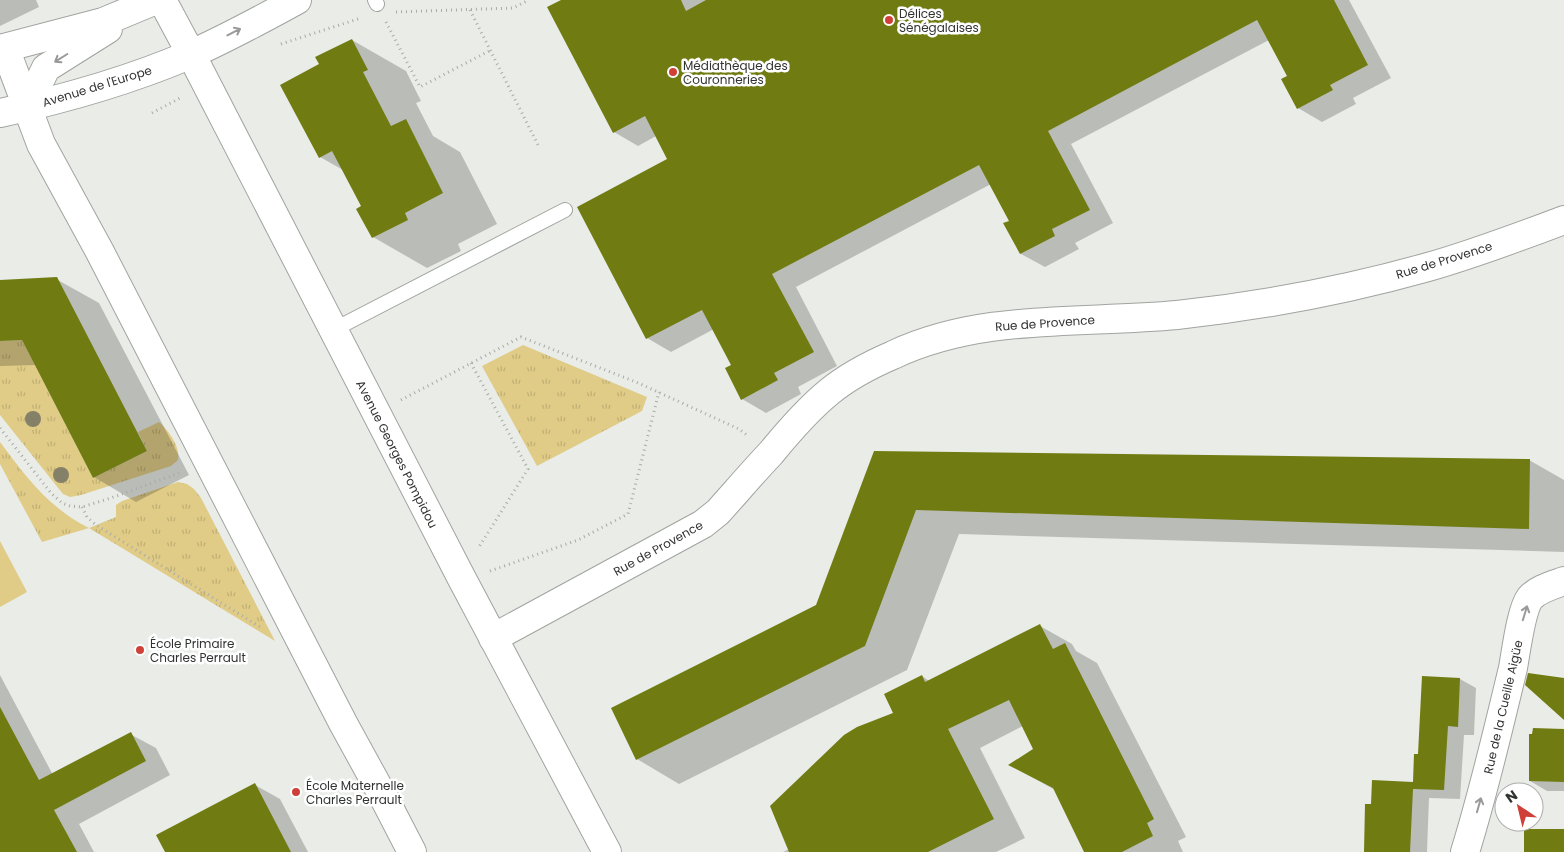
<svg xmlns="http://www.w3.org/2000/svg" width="1564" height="852" font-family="Poppins,sans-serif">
	<defs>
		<pattern id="grass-tufts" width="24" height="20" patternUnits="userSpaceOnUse" patternTransform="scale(1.25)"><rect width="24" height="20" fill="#e0cc87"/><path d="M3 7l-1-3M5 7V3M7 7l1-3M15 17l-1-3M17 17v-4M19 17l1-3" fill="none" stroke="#c1b075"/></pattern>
	</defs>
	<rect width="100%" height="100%" fill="#e9ece7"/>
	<g fill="url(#grass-tufts)">
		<path d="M22,340L93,478L147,451L138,432L159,422C168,430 181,447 178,460L171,466L81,495L70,497L63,494L0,415V341Z"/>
		<polygon points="523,345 647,397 642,411 537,466 482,366"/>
		<path d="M0,442C26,477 49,508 89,528L116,517V505L122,501L178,482L187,484L194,489L201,498L275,641L89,528L42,542L0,464Z"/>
	</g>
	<polygon fill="#e0cc87" points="0,541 27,592 0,607"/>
	<g fill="#0003">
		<polygon points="0,0 36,0 39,7 0,26"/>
		<polygon points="563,0 1349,0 1391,78 1353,98 1356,104 1322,122 1298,108 1288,77 1269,40 1071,144 1113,223 1075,243 1079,249 1045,267 1021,254 1010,222 991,184 796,287 837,366 798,387 801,394 766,413 742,399 733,366 714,329 671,352 647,338 669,160 656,136 638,146 614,132"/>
		<polygon points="352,40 406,71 421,101 416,103 433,136 460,152 497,224 458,244 461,251 427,268 373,237 362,207 343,170 320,157 321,65"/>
		<polygon points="56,279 99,303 189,475 136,502 94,477 36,365 0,366 0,281"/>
		<polygon points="875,452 1529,460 1564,480 1564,552 959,534 907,670 679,784 637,759 817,606"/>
		<polygon points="1040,626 1072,644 1076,651 1097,663 1186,837 1178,841 1183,852 1086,852 1055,790 1010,765 1035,749 1023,726 980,748 1025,838 996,852 783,852 789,849 895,713 922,676 929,681"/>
		<polygon points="0,675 53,775 130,734 156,748 170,775 79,824 94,852 0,852"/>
		<polygon points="1423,677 1460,679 1476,688 1474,735 1464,735 1460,799 1429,798 1427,852 1365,852 1372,805 1414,784 1419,756"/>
		<polygon points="1564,731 1564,791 1547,791 1530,781"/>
		<polygon points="255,785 280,799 308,852 166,852"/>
	</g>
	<g fill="#707c11">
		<polygon points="561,0 681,0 686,11 706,0 1334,0 1368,65 1330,85 1333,90 1297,109 1281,79 1287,76 1257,20 1048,131 1090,210 1052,229 1055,236 1020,254 1003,223 1009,221 979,165 772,274 814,352 774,373 778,380 741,400 725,368 731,365 702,310 646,339 577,207 667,159 645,116 613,133 547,7"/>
		<polygon points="352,39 368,70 363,72 391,126 406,119 443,193 405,213 408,220 372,238 356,209 361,206 332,151 319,158 280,85 319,64 315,57"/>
		<polygon points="57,277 147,451 93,478 22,340 0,341 0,280"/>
		<polygon points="874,451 1530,459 1529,529 916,510 865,646 636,760 611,708 816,605"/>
		<polygon points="1040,624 1053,649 1065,643 1154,819 1147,823 1153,836 1122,852 1084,852 1053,788 1008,765 1033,749 1009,700 948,729 994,819 928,852 789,852 770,806 844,735 857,727 893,713 884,694 922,675 925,682"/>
		<polygon points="1528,673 1564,678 1564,720 1525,685"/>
		<polygon points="1422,676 1460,678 1458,727 1448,726 1444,790 1413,789 1410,852 1364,852 1365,804 1371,804 1372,780 1413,782 1414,754 1418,754"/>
		<polygon points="0,707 39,780 131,732 146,761 54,810 77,852 0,852"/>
		<polygon points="1533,728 1564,729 1564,782 1529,781 1529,734 1532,734"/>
		<polygon points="255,783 291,852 165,852 156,835"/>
		<rect x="1524" y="829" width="40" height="23"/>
	</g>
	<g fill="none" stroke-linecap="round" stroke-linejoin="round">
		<g stroke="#a0a49f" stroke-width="16">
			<g id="lane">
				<polyline points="375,0 377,4"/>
				<polyline points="333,330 565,210"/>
			</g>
		</g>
		<g stroke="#a0a49f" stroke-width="30">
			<g id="street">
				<polyline points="5,48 41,144 100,252 343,723 382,794 412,852"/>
				<polyline points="191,54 461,577 607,852"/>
				<path d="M493,638L703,524L718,512C736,492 753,472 771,453C789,431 807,410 829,392C846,378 872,364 893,355C982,313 1082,324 1177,315C1261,306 1346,290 1428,267C1474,254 1519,237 1564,220"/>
				<path d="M1465,852C1484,791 1498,730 1513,668C1516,652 1521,610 1530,598C1538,589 1553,585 1564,581"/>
			</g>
		</g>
		<g stroke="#a0a49f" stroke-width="30">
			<g id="secondary">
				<polyline points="162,0 191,54"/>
				<polyline points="0,49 103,22 156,0"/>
				<polyline points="27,107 46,68 108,29"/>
				<path d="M0,113C64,99 128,81 189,55C226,39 262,19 297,0"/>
			</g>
		</g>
		<g stroke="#a8aba7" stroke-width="3" stroke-dasharray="1 4" stroke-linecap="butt">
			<polyline points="470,10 539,147"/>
			<polyline points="396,12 513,8 529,0"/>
			<polyline points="386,22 420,87 491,50"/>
			<polyline points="281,44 361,18"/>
			<polyline points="152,113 182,97"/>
			<polyline points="471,363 528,469 479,547"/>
			<polyline points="401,400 521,337 636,382 739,429 748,436"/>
			<polyline points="0,428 51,493 62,503 70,506 82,507 111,498 182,472"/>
			<polyline points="82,507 87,517 96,525 260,627"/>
			<polyline points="490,571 578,540 628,514 659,392"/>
		</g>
		<use href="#lane" stroke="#fff" stroke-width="14"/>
		<use href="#street" stroke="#fff" stroke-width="28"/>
		<use href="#secondary" stroke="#fff" stroke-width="28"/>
	</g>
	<g fill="#858068">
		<circle cx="33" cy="419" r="8"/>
		<circle cx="61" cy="475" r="8"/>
	</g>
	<defs><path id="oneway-shaft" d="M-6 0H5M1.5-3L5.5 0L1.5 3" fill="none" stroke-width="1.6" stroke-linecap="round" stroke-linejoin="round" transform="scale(1.25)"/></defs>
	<g stroke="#989998">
		<use href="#oneway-shaft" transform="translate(234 32) rotate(-27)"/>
		<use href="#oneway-shaft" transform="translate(61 58) rotate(148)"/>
		<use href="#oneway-shaft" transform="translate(1525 613) rotate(-73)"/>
		<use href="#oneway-shaft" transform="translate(1479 805) rotate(-74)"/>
	</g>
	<g fill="#cf4138" stroke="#fff" stroke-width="2">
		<circle cx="889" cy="20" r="5"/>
		<circle cx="673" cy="72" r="5"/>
		<circle cx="140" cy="650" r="5"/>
		<circle cx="296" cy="792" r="5"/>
	</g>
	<g text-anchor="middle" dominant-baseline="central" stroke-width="5" stroke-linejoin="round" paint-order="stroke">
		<g font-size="12" fill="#313331" stroke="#fff" text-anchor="start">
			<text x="899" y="13">Délices<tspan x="899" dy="14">Sénégalaises</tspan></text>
			<text x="683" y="65">Médiathèque des<tspan x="683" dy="14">Couronneries</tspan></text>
			<text x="150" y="643">École Primaire<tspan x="150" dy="14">Charles Perrault</tspan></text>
			<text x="306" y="785">École Maternelle<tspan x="306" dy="14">Charles Perrault</tspan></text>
		</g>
		<g font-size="12" fill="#313331" stroke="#fff">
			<text transform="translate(97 86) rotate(-17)">Avenue de l'Europe</text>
			<text transform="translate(1444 260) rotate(-17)">Rue de Provence</text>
			<text transform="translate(1045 323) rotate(-4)">Rue de Provence</text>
			<text transform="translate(397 454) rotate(63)">Avenue Georges Pompidou</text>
			<text transform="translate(658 548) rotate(-29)">Rue de Provence</text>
			<text transform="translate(1503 707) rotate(-77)">Rue de la Cueille Aigüe</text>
		</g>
	</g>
	<g transform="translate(1519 807) rotate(325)"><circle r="24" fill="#ffffff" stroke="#adadad"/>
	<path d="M0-4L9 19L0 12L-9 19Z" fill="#cf4138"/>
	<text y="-8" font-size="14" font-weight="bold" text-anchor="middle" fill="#313331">N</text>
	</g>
</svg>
